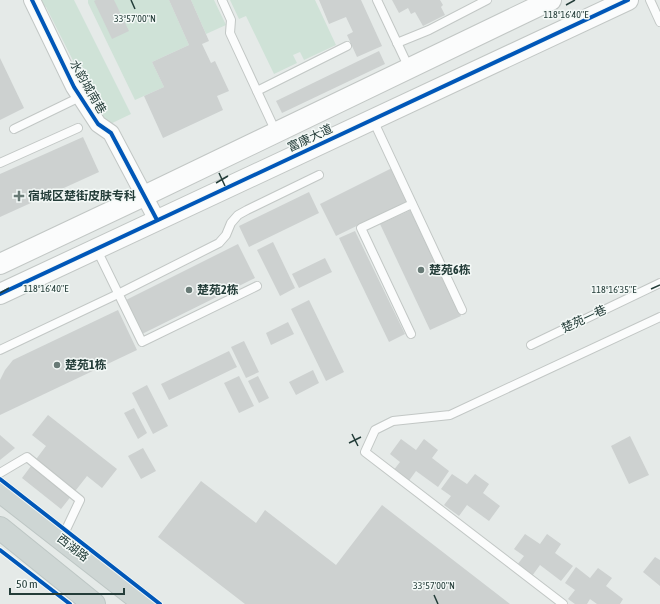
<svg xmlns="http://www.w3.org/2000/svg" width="660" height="604" font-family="'Asap Condensed','Noto Sans SC',sans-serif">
	<rect width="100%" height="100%" fill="#e5eae8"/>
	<g fill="#cfe2d7">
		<polygon points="37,0 74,0 131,114 106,126 46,7 38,3"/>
		<polygon points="88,0 169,0 189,45 152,62 164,87 135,100 88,3"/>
		<polygon points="191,0 214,0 226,25 206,34"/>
		<polygon points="230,0 315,0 336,45 304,60 300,52 293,55 297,63 274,74 246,16 239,19"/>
	</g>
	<g fill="#cdd1d0">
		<polygon points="96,0 114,0 129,31 112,39 94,1"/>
		<polygon points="169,0 191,0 209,41 202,44 211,63 215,61 229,91 217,96 223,110 163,138 144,96 164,87 152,62 189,45"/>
		<polygon points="319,0 361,0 382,46 357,57 347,35 353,32 346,17 329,24"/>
		<polygon points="392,0 440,0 443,5 441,7 445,15 423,26 415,12 411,14 408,8 399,13"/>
		<polygon points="379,51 385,64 282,113 276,101"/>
		<polygon points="0,58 24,108 0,120"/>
		<polygon points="83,137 99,172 0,217 0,174"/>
		<polygon points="392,168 408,201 336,236 320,204"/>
		<polygon points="309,192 319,213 249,247 239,226"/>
		<polygon points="411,210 461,316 430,330 380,224"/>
		<polygon points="355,231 405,334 389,342 339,238"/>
		<polygon points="273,242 295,288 280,296 257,250"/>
		<polygon points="238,244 255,278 140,335 124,301"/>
		<polygon points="325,258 332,272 299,288 292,274"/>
		<polygon points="309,300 344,372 326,381 291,309"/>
		<polygon points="118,310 137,350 0,415 0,380 5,370 13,360"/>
		<polygon points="288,322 294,334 271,345 266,333"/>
		<polygon points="244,341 259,372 246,378 231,347"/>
		<polygon points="229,351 237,367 169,400 161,384"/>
		<polygon points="313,370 319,383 296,395 289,382"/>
		<polygon points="239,376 254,406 239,413 224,383"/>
		<polygon points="258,376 269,398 259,403 248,381"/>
		<polygon points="147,385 168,426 153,434 132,393"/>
		<polygon points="134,408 147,433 138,439 124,413"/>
		<polygon points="48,415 117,469 102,488 87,476 61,509 22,478 46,446 32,435"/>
		<polygon points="0,435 15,448 0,460"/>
		<polygon points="630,436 649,475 629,484 611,446"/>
		<polygon points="401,439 416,450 424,439 438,450 432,458 449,471 438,487 416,471 408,482 393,471 400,462 390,454"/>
		<polygon points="143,448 156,471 141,479 128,456"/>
		<polygon points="452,474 467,484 475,474 489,484 483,493 500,506 489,521 467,505 459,516 444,505 451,496 441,489"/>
		<polygon points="201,481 256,523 265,510 336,565 382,505 510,604 245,604 158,537"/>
		<polygon points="525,534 540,544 547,534 561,544 555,553 573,566 561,581 540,565 532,576 517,565 524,556 514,549"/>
		<polygon points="655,557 660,560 660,586 643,572"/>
		<polygon points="576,567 590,578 598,568 612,578 606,586 623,599 620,604 597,604 590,599 587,604 575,604 568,599 575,590 565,583"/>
	</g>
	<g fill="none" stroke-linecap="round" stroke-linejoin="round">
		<g stroke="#c2c7c5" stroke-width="10">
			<g id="service">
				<polyline points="222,0 231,20 230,33 276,132"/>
				<polyline points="377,0 409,68"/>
				<polyline points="650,0 660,22"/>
				<polyline points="397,43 429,30 487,0"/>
				<polyline points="257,91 347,46"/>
				<polyline points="373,120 462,310"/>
				<polyline points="14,129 80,97"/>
				<polyline points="0,163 78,128"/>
				<polyline points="97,250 142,342 257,286"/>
				<polyline points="411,334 361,228 412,204"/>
				<polyline points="531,345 660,283"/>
				<polyline points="0,350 118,294 219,243 226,235 231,223 238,215 247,210 319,175"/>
				<polyline points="0,473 27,457 80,500 62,538"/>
				<polyline points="563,604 365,452 375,430 393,421 450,415 660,317"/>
			</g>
		</g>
		<g stroke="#c2c7c5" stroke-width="18">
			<polyline id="minor" points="32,0 74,87 98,124 111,133 157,220"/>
		</g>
		<g stroke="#c2c7c5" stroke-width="22">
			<g id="tertiary">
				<polyline points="0,264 144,196 551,0"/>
				<polyline points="0,294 628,0"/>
			</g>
		</g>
		<g stroke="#bdc6c4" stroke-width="24">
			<g id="primary">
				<polyline points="0,491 145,604"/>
				<polyline points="0,528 94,604"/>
			</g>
		</g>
		<use href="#service" stroke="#fbfcfc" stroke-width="8"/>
		<use href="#minor" stroke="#fbfcfc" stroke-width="16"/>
		<use href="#tertiary" stroke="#fbfcfc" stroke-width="20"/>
		<use href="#primary" stroke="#ced6d4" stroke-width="22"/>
		<g stroke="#f4f9f7" stroke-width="6">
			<g id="cycleway">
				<polyline points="32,0 74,87 98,124 111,133 157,220"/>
				<polyline points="0,294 628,0"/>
				<polyline points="0,479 160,604"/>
				<polyline points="0,550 70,604"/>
			</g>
		</g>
		<use href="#cycleway" stroke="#0057b8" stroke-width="4"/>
	</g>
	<path fill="none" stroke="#243d39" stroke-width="1.5" d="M131,0L135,9M566,5L575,0M219,173L225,186M216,183L228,176M651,289L660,285M0,293L9,288M352,434L358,446M349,443L361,437M434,595L438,604"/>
	<g fill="#687a76" stroke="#f4f9f7" stroke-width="1.5">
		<path d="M17 190h4v4h4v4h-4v4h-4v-4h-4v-4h4z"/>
		<circle cx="421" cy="270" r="4"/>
		<circle cx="189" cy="290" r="4"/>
		<circle cx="57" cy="365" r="4"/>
	</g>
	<g text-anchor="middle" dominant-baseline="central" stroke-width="3" stroke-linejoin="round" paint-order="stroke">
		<g font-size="12" fill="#243d39" stroke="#f4f9f7">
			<text transform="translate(88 87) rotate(60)">水韵城南巷</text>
			<text transform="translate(310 138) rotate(-25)">富康大道</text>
			<text transform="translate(584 319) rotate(-25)">楚苑一巷</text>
			<text transform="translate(73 548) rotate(38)">西湖路</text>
		</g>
		<g font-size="12" font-weight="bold" fill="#243d39" stroke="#f4f9f7" text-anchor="start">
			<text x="28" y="196">宿城区楚街皮肤专科</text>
			<text x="429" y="270">楚苑6栋</text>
			<text x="197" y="290">楚苑2栋</text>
			<text x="65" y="365">楚苑1栋</text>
		</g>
	</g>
	<g font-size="10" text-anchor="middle" fill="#243d39" stroke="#f4f9f7" stroke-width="3" stroke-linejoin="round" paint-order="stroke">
		<text x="566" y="18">118°16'40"E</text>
		<text x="135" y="22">33°57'00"N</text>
		<text x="46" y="292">118°16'40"E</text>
		<text x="614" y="293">118°16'35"E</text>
		<text x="434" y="589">33°57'00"N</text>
	</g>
	<path d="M10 588v6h114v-6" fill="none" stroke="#243d39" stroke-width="2"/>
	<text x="16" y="588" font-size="12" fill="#243d39" stroke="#f4f9f7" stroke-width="3" paint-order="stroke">50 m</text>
</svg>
